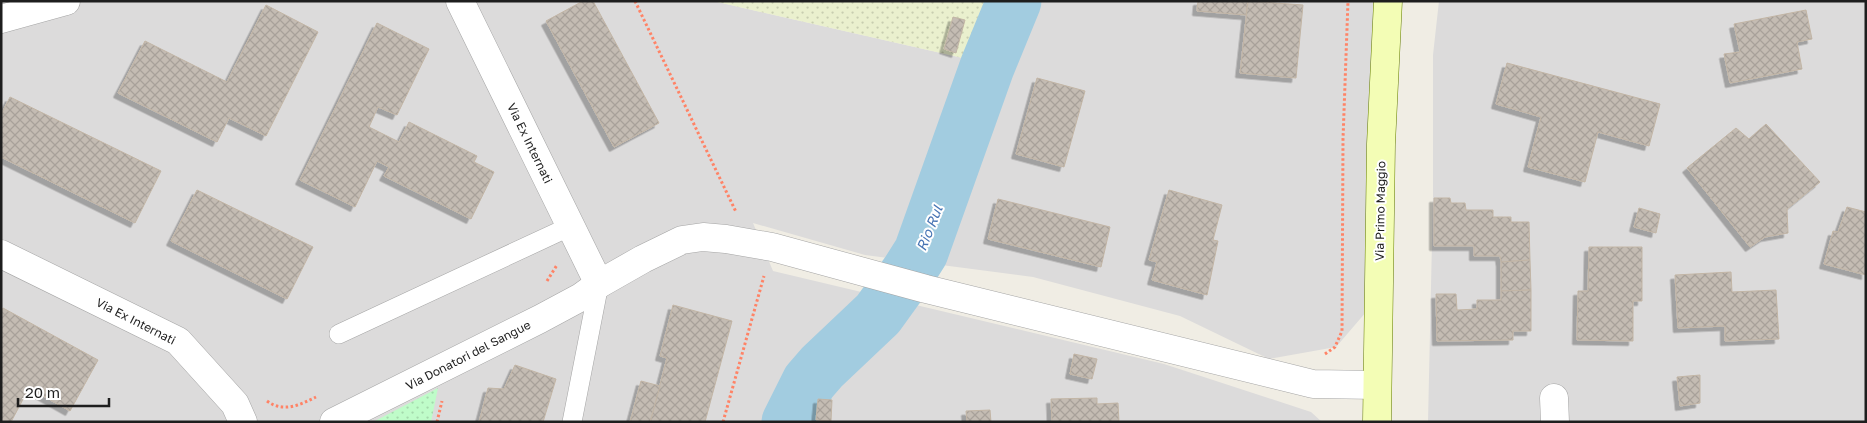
<svg xmlns="http://www.w3.org/2000/svg" width="1867" height="423" font-family="'Golos Text',sans-serif">
	<defs>
		<pattern id="farmland-dots" width="8" height="8" patternUnits="userSpaceOnUse" patternTransform="scale(1.25)"><rect width="8" height="8" fill="#eaf0ce"/><path d="M2 2h.1M6 6h.1" fill="none" stroke="#c8cdb0" stroke-width="1.8" stroke-linecap="round"/></pattern>
		<pattern id="park-dots" width="8" height="8" patternUnits="userSpaceOnUse" patternTransform="scale(1.25)"><rect width="8" height="8" fill="#bffcc9"/><path d="M2 2h.1M6 6h.1" fill="none" stroke="#a4d8ac" stroke-width="1.8" stroke-linecap="round"/></pattern>
		<pattern id="building-cross-hatch" width="8" height="8" patternUnits="userSpaceOnUse" patternTransform="scale(1.25)"><rect width="8" height="8" fill="#c4bcb3"/><path d="M0 0l8 8M0 8l8-8" fill="none" stroke="#a8a19a"/></pattern>
		<filter id="shadow"><feDropShadow dx="-4.5" dy="4.5" stdDeviation="0" flood-color="#0004"/></filter>
	</defs>
	<rect width="100%" height="100%" fill="#f0ede4"/>
	<g fill="#dcdbdb">
		<polygon points="1,1 713,1 976,61 1007,72 1036,1 1394,1 1385,290 1336,347 1269,359 1180,316 1033,277 865,255 753,223 773,271 1164,364 1311,412 1322,422 1,422"/>
		<polygon points="1439,1 1866,1 1866,422 1428,422 1433,196 1433,55"/>
	</g>
	<polygon fill="url(#farmland-dots)" points="713,1 1036,1 1007,72 976,61"/>
	<polygon fill="url(#park-dots)" points="438,388 431,422 373,422"/>
	<g fill="none" stroke-linecap="round" stroke-linejoin="round">
		<polyline stroke="#a2cce0" stroke-width="55" points="789,422 809,382 822,367 878,314 909,271 921,252 987,67 1014,1"/>
	</g>
	<g fill="url(#building-cross-hatch)" stroke="#c2b5a5" filter="url(#shadow)">
		<polygon points="583,1 593,1 659,123 614,147 546,21"/>
		<polygon points="1198,1 1248,1 1246,15 1197,11"/>
		<polygon points="1248,1 1303,5 1296,78 1240,73"/>
		<polygon points="266,5 318,32 266,136 229,118 217,142 118,93 145,41 227,82"/>
		<polygon points="1806,10 1812,39 1797,42 1802,69 1730,83 1724,54 1740,52 1734,24"/>
		<polygon points="953,17 965,20 956,53 944,49"/>
		<polygon points="377,23 429,49 397,115 378,107 369,127 399,142 409,122 477,156 474,162 494,172 471,219 384,176 389,167 377,161 355,207 300,180"/>
		<polygon points="1507,63 1660,104 1649,146 1598,132 1585,182 1528,167 1541,117 1496,104"/>
		<polygon points="1037,78 1085,91 1064,167 1016,154"/>
		<polygon points="10,97 161,171 135,223 1,157 1,115"/>
		<polygon points="1766,124 1820,182 1787,209 1788,233 1765,237 1750,247 1687,168 1736,128 1749,139"/>
		<polygon points="197,190 313,247 287,299 171,241"/>
		<polygon points="1169,190 1222,205 1213,240 1218,241 1207,295 1152,280 1157,262 1149,260"/>
		<polygon points="1434,198 1450,198 1451,203 1465,203 1466,210 1493,210 1493,217 1511,217 1511,222 1529,222 1530,260 1501,262 1500,256 1474,256 1474,246 1434,246"/>
		<polygon points="998,199 1110,227 1101,267 988,239"/>
		<polygon points="1847,207 1866,212 1866,275 1824,264 1833,231 1838,232"/>
		<polygon points="1639,208 1660,214 1656,233 1634,227"/>
		<polygon points="1589,247 1642,247 1642,301 1633,301 1633,341 1577,340 1578,291 1588,291"/>
		<polygon points="1530,260 1531,290 1501,291 1501,262"/>
		<polygon points="1731,272 1732,292 1776,290 1779,339 1725,341 1725,326 1678,328 1675,275"/>
		<polygon points="1531,290 1531,331 1513,331 1513,340 1437,341 1436,294 1456,294 1457,310 1477,309 1477,300 1501,300 1501,291"/>
		<polygon points="673,305 732,321 705,422 650,422 667,358 660,356"/>
		<polygon points="3,308 98,360 70,411 29,388 11,422 1,422 1,312"/>
		<polygon points="1074,354 1097,359 1092,379 1070,374"/>
		<polygon points="515,365 556,379 543,422 479,422 488,388 504,389"/>
		<polygon points="1700,375 1700,403 1680,406 1677,377"/>
		<polygon points="641,381 660,386 650,422 630,422"/>
		<polygon points="1097,398 1097,404 1118,403 1119,422 1052,422 1051,399"/>
		<polygon points="818,399 832,400 831,421 816,420"/>
		<polygon points="990,410 991,422 967,422 966,411"/>
	</g>
	<g fill="none" stroke-linecap="round" stroke-linejoin="round">
		<g stroke="#a5a5a5" stroke-width="20">
			<g id="lane">
				<polyline points="339,334 571,226"/>
				<polyline points="572,422 599,284"/>
			</g>
		</g>
		<g stroke="#a5a5a5" stroke-width="29">
			<g id="street">
				<polyline points="460,1 599,284"/>
				<polyline points="1,19 66,1"/>
				<polyline points="1,254 178,341 235,404 243,422"/>
				<polyline points="1554,398 1555,422"/>
				<polyline points="334,422 540,319 581,297 599,284 643,259 682,240 703,237 726,239 772,247 926,289 1313,384 1377,385"/>
			</g>
		</g>
		<g stroke="#637b00" stroke-width="29">
			<polyline id="secondary" points="1377,422 1381,144 1388,1"/>
		</g>
		<g stroke="#ff8366" stroke-width="3" stroke-dasharray="2.5 2.5" stroke-linecap="butt">
			<polyline points="635,1 736,212"/>
			<polyline points="547,281 557,265"/>
			<polyline points="1325,354 1335,347 1342,331 1343,139 1348,1"/>
			<path d="M267,401C283,413 300,405 316,397"/>
			<polyline points="437,422 442,401"/>
			<polyline points="723,422 764,276"/>
		</g>
		<use href="#lane" stroke="#fff" stroke-width="19"/>
		<use href="#street" stroke="#fff" stroke-width="28"/>
		<use href="#secondary" stroke="#f3fdb5" stroke-width="28"/>
	</g>
	<g text-anchor="middle" dominant-baseline="central" stroke-width="4" stroke-linejoin="round" paint-order="stroke">
		<g font-size="12" fill="#1e1e1e" stroke="#fff">
			<text transform="translate(530 143) rotate(64)">Via Ex Internati</text>
			<text transform="translate(1380 211) rotate(-89)">Via Primo Maggio</text>
			<text transform="translate(136 321) rotate(27)">Via Ex Internati</text>
			<text transform="translate(468 355) rotate(-27)">Via Donatori del Sangue</text>
		</g>
		<g font-size="14" font-style="italic" fill="#4673b3" stroke="#fff">
			<text transform="translate(929 228) rotate(-68)">Rio Rul</text>
		</g>
	</g>
	<rect width="1867" height="423" fill="none" stroke="#1e1e1e" stroke-width="5"/>
	<path d="M18 398v8h91v-8" fill="none" stroke="#1e1e1e" stroke-width="2.5"/>
	<text x="25" y="398" font-size="15" fill="#1e1e1e" stroke="#ffffff" stroke-width="4" paint-order="stroke">20 m</text>
</svg>
